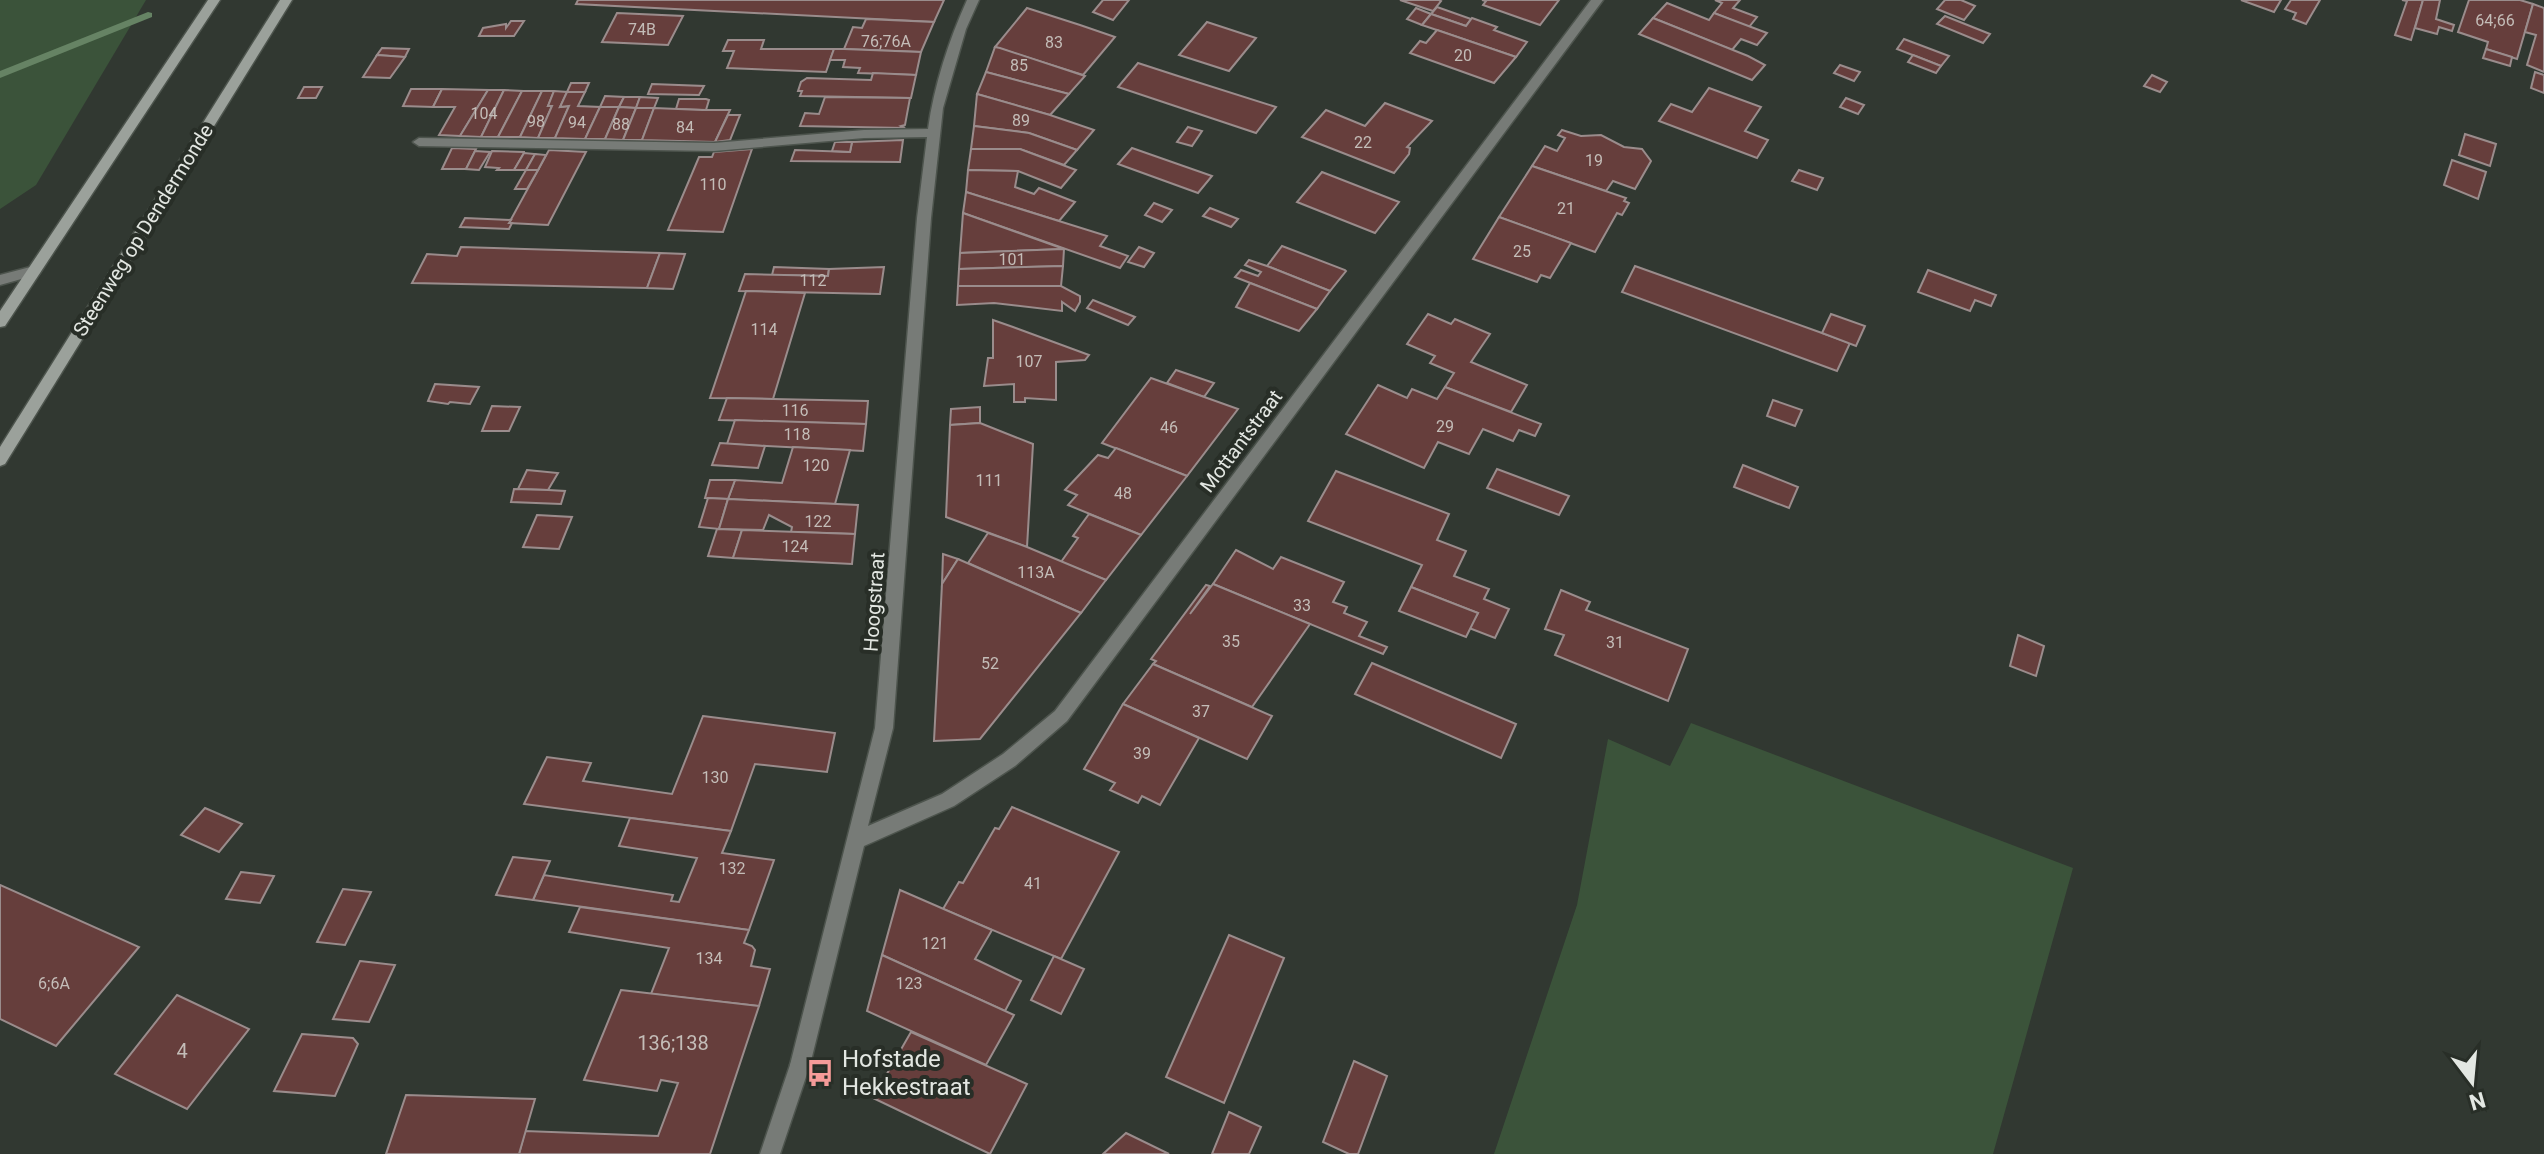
<svg xmlns="http://www.w3.org/2000/svg" width="2544" height="1154" font-family="Roboto,sans-serif">
	<rect width="100%" height="100%" fill="#313831"/>
	<g fill="#3b533a">
		<polygon points="0,0 146,0 36,185 0,209"/>
		<polygon points="1691,723 2073,868 1993,1154 1494,1154 1577,905 1608,739 1670,766"/>
	</g>
	<g fill="none" stroke-linecap="round" stroke-linejoin="round">
		<polygon fill="#668364" fill-rule="evenodd" points="148,12 152,13 152,17 0,78 0,71"/>
	</g>
	<g fill="#663e3c" stroke="#9a8c8c" stroke-width="2">
		<polygon points="578,0 944,0 934,22 576,4"/>
		<polygon points="1103,0 1129,0 1113,20 1093,12"/>
		<polygon points="1400,0 1439,0 1441,1 1433,11"/>
		<polygon points="1482,0 1559,0 1540,25 1483,5 1486,1"/>
		<polygon points="1715,0 1740,0 1733,8 1757,17 1749,27 1714,13 1722,3"/>
		<polygon points="1945,0 1961,0 1975,6 1964,20 1937,9"/>
		<polygon points="2241,0 2281,0 2274,12"/>
		<polygon points="2291,0 2320,0 2306,24 2293,19 2296,13 2285,9"/>
		<polygon points="2402,0 2423,0 2411,40 2395,35 2407,1"/>
		<polygon points="2423,0 2440,0 2436,19 2454,25 2452,31 2439,27 2437,34 2415,28"/>
		<polygon points="2469,0 2520,0 2533,4 2517,59 2486,49 2488,42 2458,32"/>
		<polygon points="1667,3 1709,20 1714,13 1767,33 1757,45 1741,39 1732,50 1653,18"/>
		<polygon points="2533,4 2544,8 2544,72 2527,65 2536,35 2525,32"/>
		<polygon points="1437,7 1471,19 1466,26 1431,14"/>
		<polygon points="1027,8 1080,25 1115,37 1083,75 995,47"/>
		<polygon points="1416,8 1431,14 1422,25 1407,19"/>
		<polygon points="617,13 683,16 668,45 602,42"/>
		<polygon points="1431,14 1466,26 1472,18 1497,27 1494,30 1527,42 1516,57 1422,25"/>
		<polygon points="1945,16 1990,34 1983,43 1937,24"/>
		<polygon points="1653,18 1748,56 1765,65 1752,80 1639,34"/>
		<polygon points="866,19 934,22 921,52 844,49 853,27 862,28"/>
		<polygon points="511,21 524,21 514,36 479,36 483,28 506,24 506,28"/>
		<polygon points="1207,22 1256,38 1229,71 1179,55"/>
		<polygon points="1437,30 1516,57 1494,83 1410,53 1420,41 1426,43"/>
		<polygon points="1904,39 1949,56 1941,66 1897,49"/>
		<polygon points="728,40 764,40 761,49 834,49 826,72 727,68 734,51 723,51"/>
		<polygon points="995,47 1000,48 1085,76 1069,94 986,72"/>
		<polygon points="382,48 409,49 405,57 377,55"/>
		<polygon points="834,49 844,49 921,52 916,75 858,73 860,68 843,67 845,60 830,60"/>
		<polygon points="2486,49 2512,57 2510,66 2483,58"/>
		<polygon points="377,55 405,57 390,78 363,77"/>
		<polygon points="1913,55 1941,66 1936,73 1908,62"/>
		<polygon points="1138,63 1178,76 1276,107 1256,133 1118,87"/>
		<polygon points="1840,65 1860,72 1854,81 1834,73"/>
		<polygon points="986,72 1069,94 1050,115 977,94"/>
		<polygon points="2535,72 2544,75 2544,93 2531,88"/>
		<polygon points="873,73 916,75 911,98 800,96 802,91 798,91 801,82 807,78 871,80"/>
		<polygon points="2152,75 2167,82 2160,92 2144,86"/>
		<polygon points="571,83 589,83 585,92 567,92"/>
		<polygon points="652,84 704,86 699,95 648,94"/>
		<polygon points="304,87 322,87 316,98 298,98"/>
		<polygon points="1709,88 1761,107 1745,131 1768,140 1757,158 1659,121 1671,104 1692,112"/>
		<polygon points="411,89 442,89 433,107 403,106"/>
		<polygon points="442,89 488,90 460,136 439,135 455,107 433,107"/>
		<polygon points="488,90 504,90 481,137 460,136"/>
		<polygon points="504,90 522,91 498,137 481,137"/>
		<polygon points="522,91 542,91 520,137 498,137"/>
		<polygon points="542,91 554,91 548,106 552,106 538,138 520,137"/>
		<polygon points="554,91 567,92 560,107 569,106 555,138 538,138 552,106 548,106"/>
		<polygon points="567,92 585,92 578,106 600,107 585,139 555,138 569,106 560,107"/>
		<polygon points="977,94 1050,115 1094,130 1077,150 1029,133 974,126"/>
		<polygon points="605,96 624,97 619,107 600,107"/>
		<polygon points="624,97 640,97 636,108 619,107"/>
		<polygon points="640,97 658,98 654,108 636,108"/>
		<polygon points="825,97 910,98 905,125 901,126 905,128 800,126 805,113 819,114"/>
		<polygon points="1846,98 1864,105 1858,114 1840,107"/>
		<polygon points="679,99 706,99 709,100 706,110 676,109"/>
		<polygon points="1385,103 1432,121 1407,147 1410,148 1409,154 1394,173 1302,137 1326,110 1365,126"/>
		<polygon points="600,107 619,107 605,139 585,139"/>
		<polygon points="619,107 636,108 623,140 605,139"/>
		<polygon points="636,108 654,108 642,140 623,140"/>
		<polygon points="654,108 702,110 730,110 715,142 642,140"/>
		<polygon points="728,115 740,115 730,140 715,142"/>
		<polygon points="974,126 1029,133 1077,150 1064,165 1020,149 971,149"/>
		<polygon points="1188,127 1202,131 1192,146 1177,142"/>
		<polygon points="1562,130 1581,136 1601,135 1624,147 1642,149 1651,161 1635,189 1613,181 1606,191 1532,166 1545,146 1557,151 1565,138 1558,135"/>
		<polygon points="2465,134 2496,144 2490,166 2459,155"/>
		<polygon points="903,140 900,162 791,161 795,150 850,152 852,142"/>
		<polygon points="835,142 852,142 850,152 832,151"/>
		<polygon points="452,148 476,149 466,169 442,169"/>
		<polygon points="1132,148 1212,176 1198,193 1118,164"/>
		<polygon points="752,149 723,232 668,230 699,157 712,157 714,152"/>
		<polygon points="971,149 1020,149 1076,170 1061,188 1018,171 968,170"/>
		<polygon points="549,150 586,152 548,225 509,223"/>
		<polygon points="475,151 490,152 479,170 466,169"/>
		<polygon points="492,151 524,152 524,153 514,170 497,170 499,168 485,167"/>
		<polygon points="524,153 535,154 526,170 514,170"/>
		<polygon points="535,154 546,155 538,170 526,170"/>
		<polygon points="2452,160 2486,172 2478,199 2444,185"/>
		<polygon points="1532,166 1626,198 1624,201 1629,203 1622,215 1617,213 1595,252 1499,217"/>
		<polygon points="526,170 538,170 527,189 515,189"/>
		<polygon points="968,170 1018,171 1015,187 1034,194 1039,188 1075,202 1059,221 966,192"/>
		<polygon points="1799,170 1823,178 1817,190 1792,181"/>
		<polygon points="1322,172 1399,202 1375,233 1297,202"/>
		<polygon points="966,192 1107,236 1100,246 1128,256 1120,268 963,213"/>
		<polygon points="1154,203 1172,210 1162,222 1145,215"/>
		<polygon points="1210,208 1238,219 1231,227 1203,216"/>
		<polygon points="963,213 1064,249 960,253"/>
		<polygon points="1499,217 1571,243 1550,278 1541,275 1537,282 1473,259"/>
		<polygon points="465,218 511,220 509,223 512,223 509,229 460,227"/>
		<polygon points="1282,246 1345,270 1346,271 1330,291 1267,266"/>
		<polygon points="461,247 660,253 647,288 412,283 427,254 457,256"/>
		<polygon points="1139,247 1154,253 1144,267 1128,262"/>
		<polygon points="1064,249 1063,266 959,269 960,253"/>
		<polygon points="660,253 685,254 673,289 647,288"/>
		<polygon points="1249,260 1267,266 1330,291 1317,309 1235,277 1241,270 1258,276 1261,272 1245,265"/>
		<polygon points="1063,266 1061,286 958,286 959,269"/>
		<polygon points="1635,266 1822,333 1850,343 1837,371 1622,292"/>
		<polygon points="774,267 829,269 828,276 772,275"/>
		<polygon points="884,267 880,294 739,291 745,274 828,276 829,269"/>
		<polygon points="1928,270 1996,295 1991,306 1975,300 1970,311 1918,292"/>
		<polygon points="1250,283 1317,309 1299,331 1236,307"/>
		<polygon points="958,286 1061,286 1080,296 1080,302 1075,311 1062,302 1062,311 994,303 957,305"/>
		<polygon points="746,291 805,293 773,399 710,398"/>
		<polygon points="1093,300 1135,317 1128,325 1087,308"/>
		<polygon points="1428,314 1451,324 1455,319 1490,334 1471,362 1527,385 1511,412 1445,387 1454,373 1430,363 1435,356 1407,344"/>
		<polygon points="1831,314 1865,326 1856,346 1822,333"/>
		<polygon points="993,320 1013,327 1089,355 1085,360 1056,362 1056,400 1025,398 1025,402 1014,402 1014,384 984,386 988,358 993,358"/>
		<polygon points="1176,370 1214,383 1204,397 1167,383"/>
		<polygon points="1151,378 1238,409 1187,476 1102,443"/>
		<polygon points="435,384 479,387 470,404 450,402 448,404 428,401"/>
		<polygon points="1378,385 1407,398 1412,389 1437,399 1445,387 1541,424 1535,436 1519,430 1513,441 1483,429 1469,454 1438,442 1424,468 1346,434"/>
		<polygon points="727,398 773,399 868,401 866,424 719,420"/>
		<polygon points="1773,400 1802,410 1795,426 1767,416"/>
		<polygon points="492,406 520,407 509,431 482,431"/>
		<polygon points="980,407 980,423 950,425 951,409"/>
		<polygon points="735,420 866,424 863,451 727,444"/>
		<polygon points="980,423 1033,444 1027,547 946,517 950,425"/>
		<polygon points="720,443 765,446 758,468 712,465"/>
		<polygon points="793,447 850,450 835,504 728,499 735,480 782,483"/>
		<polygon points="1116,448 1187,476 1141,535 1068,505 1077,495 1065,490 1098,455 1108,458"/>
		<polygon points="1743,465 1798,487 1789,508 1734,487"/>
		<polygon points="1497,469 1569,496 1559,515 1487,488"/>
		<polygon points="527,470 558,473 548,490 518,489"/>
		<polygon points="1336,471 1449,514 1437,540 1466,551 1454,576 1489,589 1484,599 1509,609 1495,638 1469,628 1478,613 1411,587 1422,565 1308,521"/>
		<polygon points="710,480 735,480 728,499 705,498"/>
		<polygon points="514,489 548,490 565,491 561,504 511,502"/>
		<polygon points="708,498 728,499 719,529 699,527"/>
		<polygon points="728,499 858,505 855,534 791,532 792,527 769,515 763,530 719,529"/>
		<polygon points="1089,514 1141,535 1106,580 1061,562 1078,538 1073,536"/>
		<polygon points="537,515 572,517 559,549 523,547"/>
		<polygon points="717,529 742,530 733,558 708,556"/>
		<polygon points="742,530 855,534 852,564 733,558"/>
		<polygon points="988,533 1027,547 1106,580 1081,613 968,563"/>
		<polygon points="1236,550 1273,569 1281,557 1344,582 1333,602 1347,607 1344,613 1367,622 1359,636 1387,647 1383,654 1213,584"/>
		<polygon points="943,554 958,559 942,584"/>
		<polygon points="958,559 1081,613 980,739 934,741 942,584"/>
		<polygon points="1213,584 1310,624 1252,707 1153,664 1156,661 1151,659 1206,585 1210,586 1190,614"/>
		<polygon points="1411,587 1478,613 1466,637 1399,611"/>
		<polygon points="1561,590 1590,602 1586,610 1688,649 1668,701 1555,655 1564,635 1545,629"/>
		<polygon points="2018,635 2044,646 2036,676 2010,666"/>
		<polygon points="1372,663 1516,724 1501,758 1355,694"/>
		<polygon points="1153,664 1272,716 1247,759 1123,704"/>
		<polygon points="1123,704 1199,738 1160,805 1142,796 1138,803 1110,790 1115,783 1084,769"/>
		<polygon points="703,716 835,733 827,772 755,764 731,831 524,804 547,757 591,763 583,781 672,794"/>
		<polygon points="1012,807 1119,852 1061,959 943,909 959,882 963,883 995,828 999,829"/>
		<polygon points="205,808 242,824 219,852 181,835"/>
		<polygon points="630,818 731,831 722,853 774,860 749,930 533,900 544,875 673,895 671,901 679,902 697,858 619,846"/>
		<polygon points="513,857 550,861 533,900 496,895"/>
		<polygon points="241,872 274,876 260,903 226,899"/>
		<polygon points="0,885 139,947 56,1046 0,1019"/>
		<polygon points="343,889 371,892 345,945 317,942"/>
		<polygon points="900,890 992,930 975,959 1021,981 1005,1011 882,955"/>
		<polygon points="580,907 749,930 744,943 752,946 755,950 751,966 770,969 759,1006 651,994 669,948 569,932"/>
		<polygon points="1229,935 1284,958 1224,1103 1166,1077"/>
		<polygon points="882,955 1014,1015 986,1065 867,1011"/>
		<polygon points="1054,956 1084,969 1061,1014 1031,1000"/>
		<polygon points="360,961 395,965 369,1022 333,1019"/>
		<polygon points="621,990 759,1006 710,1154 519,1154 525,1131 658,1136 678,1083 661,1080 657,1091 584,1080"/>
		<polygon points="177,995 249,1029 187,1109 115,1074"/>
		<polygon points="911,1032 1027,1084 990,1154 873,1098"/>
		<polygon points="302,1034 353,1038 358,1044 335,1096 274,1091"/>
		<polygon points="1354,1061 1387,1076 1358,1154 1349,1154 1323,1142"/>
		<polygon points="406,1095 535,1099 519,1154 386,1154"/>
		<polygon points="1229,1112 1261,1127 1249,1154 1212,1154"/>
		<polygon points="1126,1133 1169,1154 1103,1154"/>
	</g>
	<g fill="none" stroke-linecap="round" stroke-linejoin="round">
		<g stroke="#4d544d" stroke-width="3">
			<g id="minor">
				<path d="M967,0H979L966,29L943,108L931,218L893,728L868,826L942,794L1003,754L1055,711L1591,0H1603L1067,721L1015,766L954,806L864,846L810,1065L807,1072L800,1075L793,1072L790,1065L875,728L917,218L927,137L864,138L714,151L419,146L413,142L419,138L714,143L864,130L928,129C934,85 949,40 967,0Z"/>
				<polygon points="34,266 41,271 39,274 0,285 0,275"/>
			</g>
		</g>
		<g stroke="#4d544d" stroke-width="3">
			<polygon id="tertiary" points="800,1055 807,1058 810,1065 780,1154 760,1154 790,1065 793,1058"/>
		</g>
		<g stroke="#4d544d" stroke-width="3">
			<g id="secondary">
				<polygon points="208,0 220,0 5,326 0,327 0,311"/>
				<polygon points="280,0 292,0 5,464 0,466 0,447"/>
			</g>
		</g>
		<use href="#minor" fill="#777b77" fill-rule="evenodd"/>
		<use href="#tertiary" fill="#777b77" fill-rule="evenodd"/>
		<use href="#secondary" fill="#9ba19b" fill-rule="evenodd"/>
	</g>
	<defs>
		<g id="bus-bare" transform="scale(2.16)"><path d="M-5-6H5V4H4V6H2V4H-2V6H-4V4H-5ZM-3.5-4V0h7V-4ZM-3.5 1.2v1.5H-2V1.2ZM2 1.2v1.5H3.5V1.2Z" fill="#f59b99" stroke="#282e27" stroke-width="2.5" paint-order="stroke"/></g>
	</defs>
	<g fill-rule="evenodd">
		<use href="#bus-bare" x="820" y="1073"/>
	</g>
	<g text-anchor="middle" dominant-baseline="central" stroke-width="8" stroke-linejoin="round" paint-order="stroke">
		<g font-size="16" fill="#c4bdb8">
			<text x="2495" y="20">64;66</text>
			<text x="642" y="29">74B</text>
			<text x="886" y="41">76;76A</text>
			<text x="1054" y="42">83</text>
			<text x="1463" y="55">20</text>
			<text x="1019" y="65">85</text>
			<text x="484" y="113">104</text>
			<text x="1021" y="120">89</text>
			<text x="536" y="121">98</text>
			<text x="577" y="122">94</text>
			<text x="621" y="124">88</text>
			<text x="685" y="127">84</text>
			<text x="1363" y="142">22</text>
			<text x="1594" y="160">19</text>
			<text x="713" y="184">110</text>
			<text x="1566" y="208">21</text>
			<text x="1522" y="251">25</text>
			<text x="1012" y="259">101</text>
			<text x="813" y="280">112</text>
			<text x="764" y="329">114</text>
			<text x="1029" y="361">107</text>
			<text x="795" y="410">116</text>
			<text x="1445" y="426">29</text>
			<text x="1169" y="427">46</text>
			<text x="797" y="434">118</text>
			<text x="816" y="465">120</text>
			<text x="989" y="480">111</text>
			<text x="1123" y="493">48</text>
			<text x="818" y="521">122</text>
			<text x="795" y="546">124</text>
			<text x="1036" y="572">113A</text>
			<text x="1302" y="605">33</text>
			<text x="1231" y="641">35</text>
			<text x="1615" y="642">31</text>
			<text x="990" y="663">52</text>
			<text x="1201" y="711">37</text>
			<text x="1142" y="753">39</text>
			<text x="715" y="777">130</text>
			<text x="732" y="868">132</text>
			<text x="1033" y="883">41</text>
			<text x="935" y="943">121</text>
			<text x="709" y="958">134</text>
			<text x="54" y="983">6;6A</text>
			<text x="909" y="983">123</text>
		</g>
		<g font-size="20" fill="#e3e7e2" stroke="#282e27">
			<text transform="translate(143 230) rotate(-58)">Steenweg op Dendermonde</text>
			<text transform="translate(1241 441) rotate(-53)">Mottantstraat</text>
			<text transform="translate(874 602) rotate(-86)">Hoogstraat</text>
		</g>
		<g font-size="20" fill="#c4bdb8">
			<text x="673" y="1043">136;138</text>
			<text x="182" y="1051">4</text>
		</g>
		<g font-size="24" fill="#e3e7e2" stroke="#282e27" text-anchor="start">
			<text x="842" y="1059">Hofstade<tspan x="842" dy="28">Hekkestraat</tspan></text>
		</g>
	</g>
	<g transform="translate(2472 1082) rotate(164)" stroke="#282e27" stroke-width="6" paint-order="stroke">
	<path d="M0-6L14 30L0 20L-14 30Z" fill="#e3e7e2"/>
	<text y="-12" font-size="22" font-weight="bold" text-anchor="middle" fill="#e3e7e2">N</text>
	</g>
</svg>
